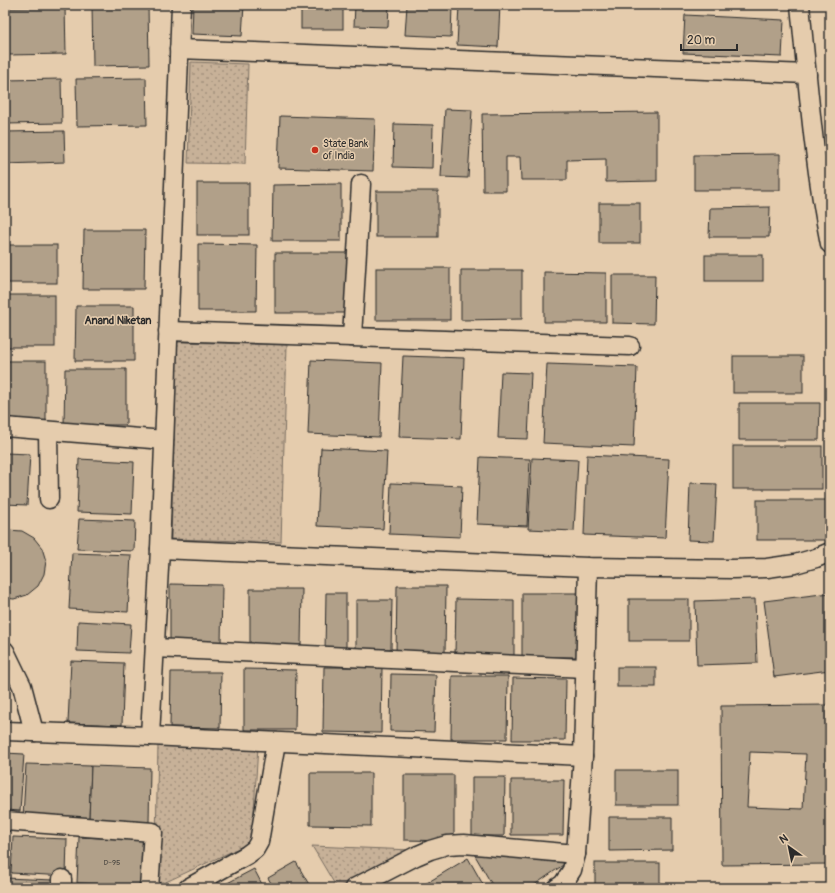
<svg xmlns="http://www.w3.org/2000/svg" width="835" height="893" font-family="Pangolin,sans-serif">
	<defs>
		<pattern id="park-dots" width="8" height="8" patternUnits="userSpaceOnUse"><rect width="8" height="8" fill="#c7b198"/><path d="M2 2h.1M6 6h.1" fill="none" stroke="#a2907c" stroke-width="1.8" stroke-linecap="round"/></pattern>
	</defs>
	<rect width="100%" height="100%" fill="#e5ccad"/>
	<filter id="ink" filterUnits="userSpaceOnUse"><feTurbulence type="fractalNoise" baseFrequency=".025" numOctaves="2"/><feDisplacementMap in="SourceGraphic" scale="8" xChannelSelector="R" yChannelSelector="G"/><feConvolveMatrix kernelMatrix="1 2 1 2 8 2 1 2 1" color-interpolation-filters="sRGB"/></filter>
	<g filter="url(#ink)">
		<g fill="url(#park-dots)" stroke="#796e62">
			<polygon points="191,62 248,64 245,164 188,163"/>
			<polygon points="177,342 287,345 281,542 171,539"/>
			<polygon points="158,745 258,746 252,842 155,887"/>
			<polygon points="312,846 412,850 337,888"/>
		</g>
		<g fill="#b1a089" stroke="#2b2b2b" fill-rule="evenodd">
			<polygon points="92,5 148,5 149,65 93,66"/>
			<polygon points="193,5 244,5 242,36 192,34"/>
			<rect x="301" y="5" width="42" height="24"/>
			<polygon points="355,5 389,5 388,27 354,26"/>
			<polygon points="407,5 452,5 451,37 405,35"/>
			<polygon points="459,5 500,5 498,47 457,45"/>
			<polygon points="65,7 66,54 7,55 6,8"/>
			<polygon points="685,15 784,20 782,57 683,53"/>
			<polygon points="146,78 147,125 77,126 76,79"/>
			<polygon points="61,79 62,123 5,124 5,80"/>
			<polygon points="445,109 472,110 468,178 441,177"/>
			<polygon points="657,112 657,181 606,182 606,159 567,160 567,180 521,180 520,157 506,157 506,191 483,191 482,114"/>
			<polygon points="280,116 375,119 373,171 278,168"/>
			<polygon points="394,124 433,125 432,168 393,167"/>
			<polygon points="64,131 65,162 5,164 5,132"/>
			<polygon points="780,154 780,190 694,190 694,155"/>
			<rect x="197" y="183" width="52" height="52"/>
			<polygon points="341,184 341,241 272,241 273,185"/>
			<rect x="376" y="191" width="62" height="46"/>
			<rect x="599" y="203" width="41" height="40"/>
			<polygon points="770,207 769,237 709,237 710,208"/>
			<polygon points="84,230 145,230 144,289 83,289"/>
			<polygon points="198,244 257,245 256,311 198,311"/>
			<rect x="5" y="245" width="52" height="38"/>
			<rect x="275" y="253" width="74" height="60"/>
			<rect x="705" y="255" width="58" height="26"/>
			<rect x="376" y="268" width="74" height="52"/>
			<polygon points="461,270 522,270 522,319 461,320"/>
			<polygon points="544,272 606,273 606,322 544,322"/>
			<polygon points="612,275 655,275 654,324 612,323"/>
			<rect x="5" y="295" width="50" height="52"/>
			<polygon points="76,306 134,306 134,361 75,361"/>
			<polygon points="403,356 464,358 461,439 399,437"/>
			<rect x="733" y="356" width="70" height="37"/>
			<polygon points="311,360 382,363 379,437 308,434"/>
			<rect x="5" y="361" width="41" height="60"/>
			<polygon points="547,364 637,367 634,447 543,443"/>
			<polygon points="65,369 126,369 126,425 64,425"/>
			<polygon points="501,372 531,373 528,439 498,438"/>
			<polygon points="739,403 820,403 819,440 739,440"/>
			<rect x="733" y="446" width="89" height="43"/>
			<polygon points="321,448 387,451 383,529 317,526"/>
			<polygon points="5,453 30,454 27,505 5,504"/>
			<polygon points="587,455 669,459 665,538 584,535"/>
			<polygon points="480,457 530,459 527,526 477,524"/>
			<polygon points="532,458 578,460 574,531 528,529"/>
			<polygon points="79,459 134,462 132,514 77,512"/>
			<polygon points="391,483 462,486 460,537 389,534"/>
			<polygon points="690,483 717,484 714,541 688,540"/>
			<rect x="757" y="500" width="73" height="40"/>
			<polygon points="79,519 135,521 134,551 77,549"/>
			<polygon points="8,530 22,531 34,538 42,548 46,561 44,574 38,586 27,595 14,599 5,598 5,531"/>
			<polygon points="72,553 131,555 128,612 69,609"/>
			<polygon points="170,584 222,585 221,644 170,644"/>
			<polygon points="397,586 446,586 445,654 396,653"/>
			<polygon points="250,589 302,589 301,646 250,646"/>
			<polygon points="326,593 346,593 346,651 325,651"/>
			<polygon points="522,593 578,593 577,657 522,657"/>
			<polygon points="830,593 830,670 774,677 764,601"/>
			<polygon points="456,599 514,600 514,655 455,655"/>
			<rect x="629" y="599" width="60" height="42"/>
			<polygon points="755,599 757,663 697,665 695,601"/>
			<polygon points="356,600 392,600 391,649 356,649"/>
			<polygon points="78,621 131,624 129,653 77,651"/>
			<polygon points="71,661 124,663 122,725 68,723"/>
			<polygon points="324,667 382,667 381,733 323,732"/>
			<rect x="617" y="667" width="39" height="20"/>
			<polygon points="244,669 296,670 295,730 244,730"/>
			<polygon points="171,672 221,672 220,728 170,727"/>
			<polygon points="391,674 436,675 434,732 390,731"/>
			<polygon points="452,676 508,676 507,739 451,739"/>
			<polygon points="513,678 566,679 565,740 512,740"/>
			<path d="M830,705V864L722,865L721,706ZM750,752L806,754L803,809L747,807Z"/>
			<polygon points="5,753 24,754 20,811 5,810"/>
			<polygon points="26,764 91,766 89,820 23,817"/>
			<polygon points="91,766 150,768 149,822 89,820"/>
			<rect x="616" y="770" width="62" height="35"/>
			<polygon points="310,773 371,773 371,826 310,825"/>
			<polygon points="404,775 454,775 454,841 404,840"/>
			<polygon points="472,777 505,777 504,836 472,836"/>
			<polygon points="511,780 564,780 563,835 511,835"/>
			<polygon points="609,817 672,817 672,850 609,851"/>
			<polygon points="13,837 67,839 66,876 11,873"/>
			<polygon points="79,837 147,840 145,886 77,883"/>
			<polygon points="473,852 556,856 566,863 530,888 494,888"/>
			<polygon points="468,858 485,888 423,888 422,886"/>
			<polygon points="296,862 311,888 274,888 268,878"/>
			<rect x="595" y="863" width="65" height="25"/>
			<polygon points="254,869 264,888 218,888"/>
			<polygon points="5,878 53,880 53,888 5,888"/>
		</g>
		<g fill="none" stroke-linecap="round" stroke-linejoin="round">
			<g stroke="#2b2b2b" stroke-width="21">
				<g id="street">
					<path d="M800,5C808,85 814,165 830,244"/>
					<polyline points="179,49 807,74"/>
					<polyline points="168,331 630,346"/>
					<polyline points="352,337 361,184"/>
					<polyline points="5,427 164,440"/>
					<polyline points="48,431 49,499"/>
					<polyline points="160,549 588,567 732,569 767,568 795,564 816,558 830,552"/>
					<polyline points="155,648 585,668"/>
					<polyline points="5,651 22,686 34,732"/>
					<polyline points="5,731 150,736 583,756"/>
					<polyline points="150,736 160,549 181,5"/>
					<polyline points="5,821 153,832 149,888"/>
					<polyline points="62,888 62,879"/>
					<polyline points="188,888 247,855 255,849 259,842 276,742"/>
					<polyline points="354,888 416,856 430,850 447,845 464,844 576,854"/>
					<polyline points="557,888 563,884 572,870 576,854 583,756 588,567"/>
				</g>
			</g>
			<use href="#street" stroke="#e5ccad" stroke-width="18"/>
		</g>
	</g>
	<circle fill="#c8321e" stroke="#e5ccad" stroke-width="1.5" cx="315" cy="150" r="4"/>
	<g text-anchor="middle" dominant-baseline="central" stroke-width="3" stroke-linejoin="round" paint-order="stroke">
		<g font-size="8" fill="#4c4842">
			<text x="112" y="862">D-95</text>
		</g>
		<g font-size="10" fill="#2b2b2b" stroke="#e5ccad" text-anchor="start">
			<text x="323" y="144">State Bank<tspan x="323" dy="12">of India</tspan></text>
		</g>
		<g font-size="11" font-weight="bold" fill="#2b2b2b" stroke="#e5ccad">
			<text x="118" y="320">Anand Niketan</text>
		</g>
	</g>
	<rect width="835" height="893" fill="none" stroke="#e5ccad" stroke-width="20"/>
	<rect x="10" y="10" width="815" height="873" fill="none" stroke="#2b2b2b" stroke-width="1.5" filter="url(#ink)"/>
	<g transform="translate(789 847) rotate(327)" stroke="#e5ccad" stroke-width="3" paint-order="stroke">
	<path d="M0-3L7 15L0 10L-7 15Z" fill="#2b2b2b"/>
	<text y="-6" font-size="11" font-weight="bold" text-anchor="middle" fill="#2b2b2b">N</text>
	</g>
	<path d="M681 44v6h56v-6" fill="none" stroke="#2b2b2b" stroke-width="2"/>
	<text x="687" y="44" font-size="12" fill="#2b2b2b" stroke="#e5ccad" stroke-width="3" paint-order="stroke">20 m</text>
</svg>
